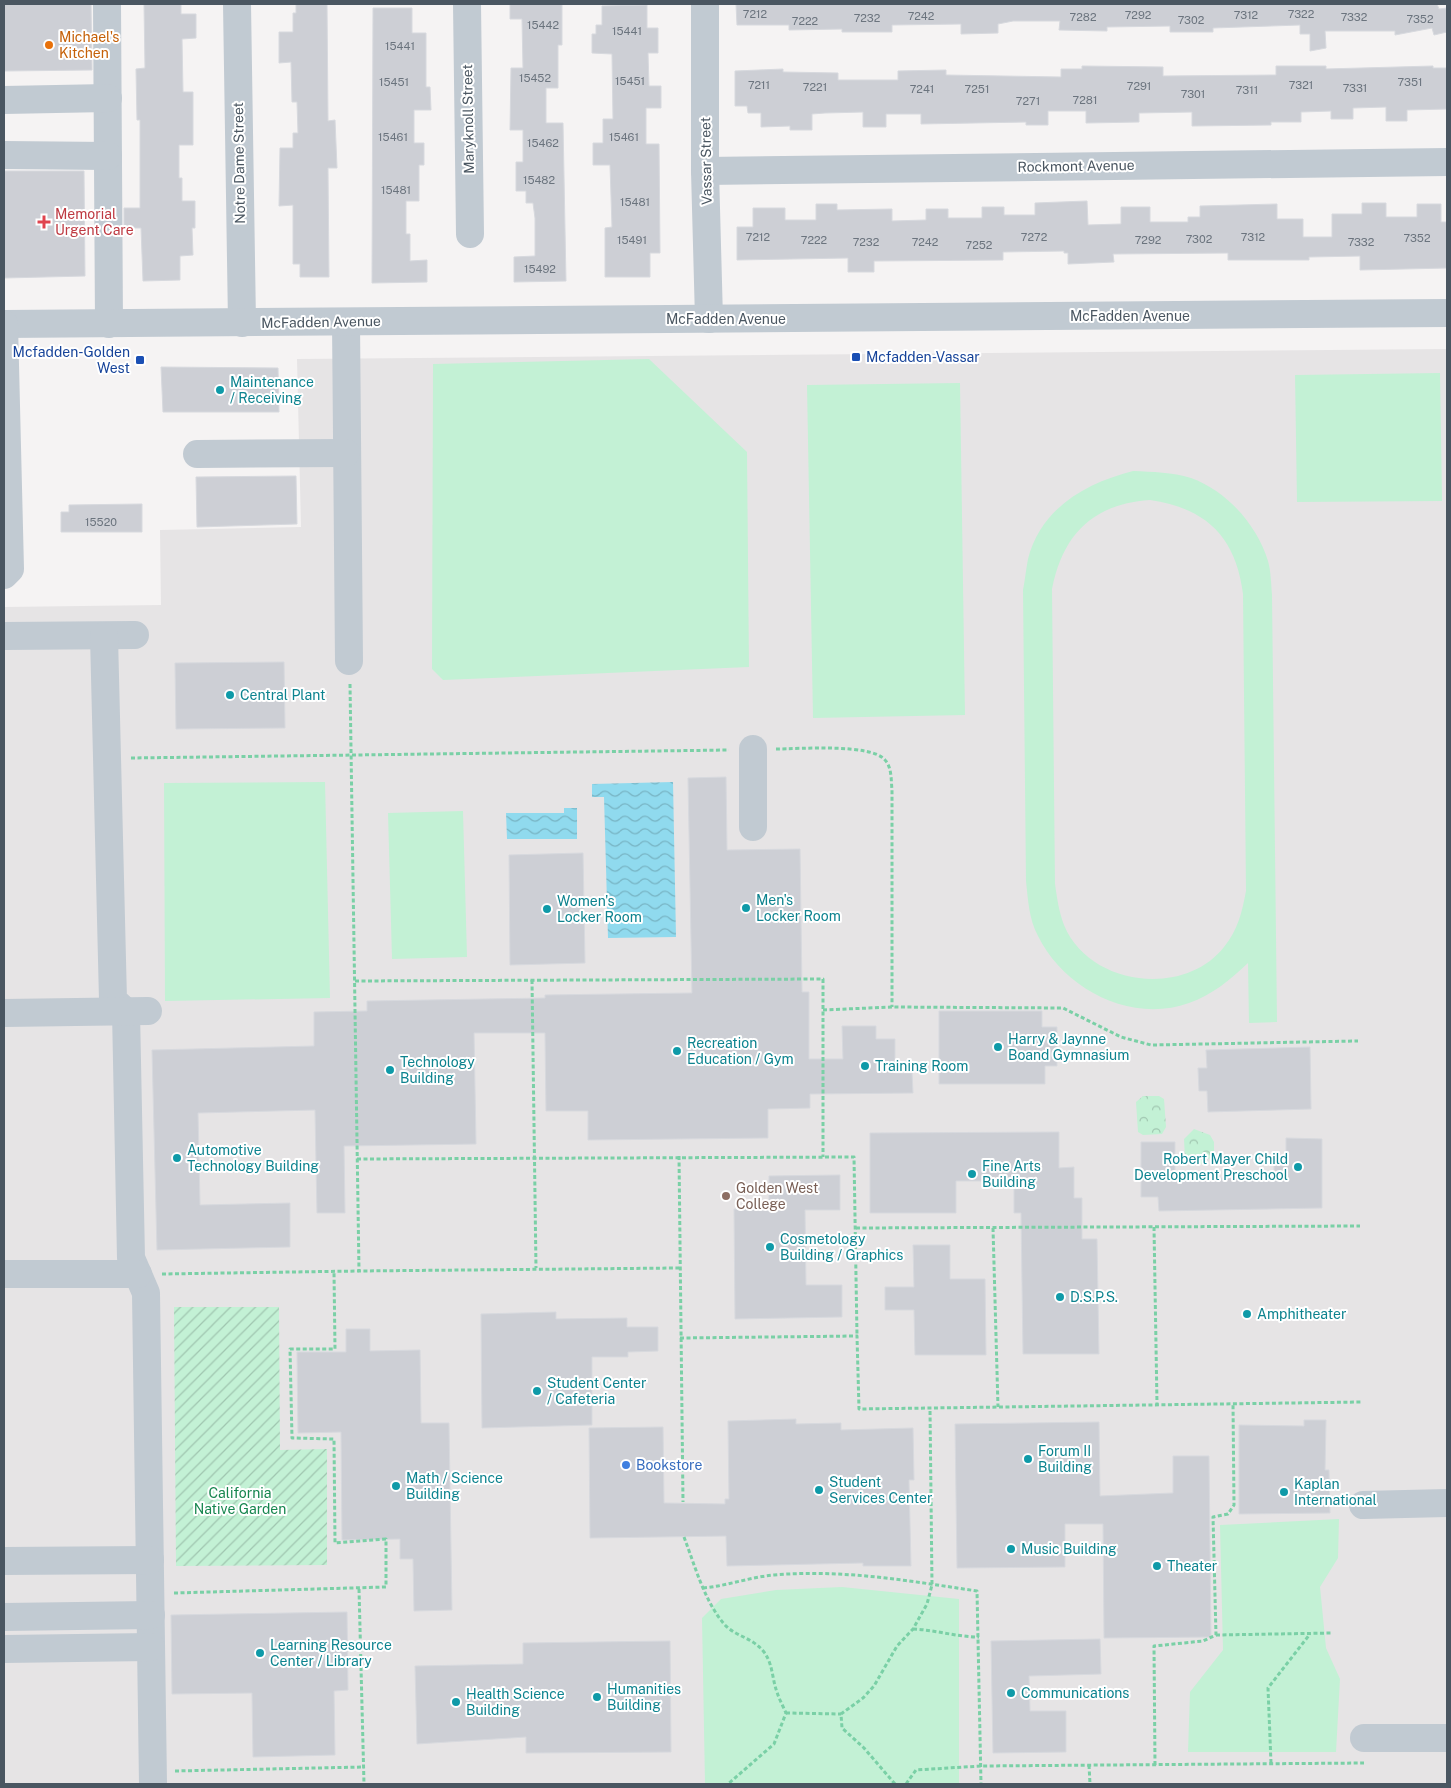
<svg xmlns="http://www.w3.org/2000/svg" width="1451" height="1788" font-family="'Public Sans',sans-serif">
	<defs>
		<pattern id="park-crowns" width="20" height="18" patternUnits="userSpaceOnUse" patternTransform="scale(1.25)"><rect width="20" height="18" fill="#c3f1d5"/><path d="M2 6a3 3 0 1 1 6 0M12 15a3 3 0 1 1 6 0" fill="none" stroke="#a0c6b0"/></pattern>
		<pattern id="garden-furrows" width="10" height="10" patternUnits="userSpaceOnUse" patternTransform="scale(1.25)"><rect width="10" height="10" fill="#c3f1d5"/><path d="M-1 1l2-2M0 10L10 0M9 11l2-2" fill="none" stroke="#a0c6b0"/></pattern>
		<pattern id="water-waves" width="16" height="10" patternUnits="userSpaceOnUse" patternTransform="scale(1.25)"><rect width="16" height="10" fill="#90daee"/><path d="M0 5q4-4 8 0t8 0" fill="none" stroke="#78b4c4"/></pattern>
	</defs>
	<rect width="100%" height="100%" fill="#f5f3f3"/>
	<polygon fill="#e6e4e5" points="1447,349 1447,1784 4,1784 4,607 161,605 160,530 301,527 297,359"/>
	<g fill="#c3f1d5" fill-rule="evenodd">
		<polygon points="649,359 747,452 749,667 443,680 432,669 433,364"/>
		<polygon points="1440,373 1442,501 1297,502 1295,375"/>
		<polygon points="960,383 965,715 813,718 807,385"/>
		<path d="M1133,471C1153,472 1172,472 1191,478C1227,491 1257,525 1268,561C1271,571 1271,584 1272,595L1277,1022L1249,1023L1248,963C1230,980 1212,995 1189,1003C1131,1024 1064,989 1038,936C1029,919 1028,900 1026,881L1023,590C1025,580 1026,569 1028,559C1041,508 1086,483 1133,471ZM1150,500C1206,508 1236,537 1243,594L1246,891C1242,912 1238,930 1224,947C1184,998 1089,986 1064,925C1059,912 1057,898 1055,884L1052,589C1063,534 1093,504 1150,500Z"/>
		<polygon points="325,782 330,998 165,1001 164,783"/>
		<polygon points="463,811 467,957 392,959 388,813"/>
		<polygon points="1339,1519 1338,1558 1320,1587 1326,1648 1340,1679 1336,1752 1188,1752 1190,1692 1223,1650 1220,1525"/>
		<polygon points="842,1587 959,1599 959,1784 705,1784 702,1618 721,1599 776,1590"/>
	</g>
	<g fill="url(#park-crowns)">
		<polygon points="1143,1096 1159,1096 1164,1099 1166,1127 1162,1134 1143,1135 1138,1132 1136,1102"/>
		<polygon points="1194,1129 1210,1135 1214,1142 1214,1160 1207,1158 1204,1164 1193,1163 1185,1159 1184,1139"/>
	</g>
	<polygon fill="url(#garden-furrows)" points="174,1307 279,1307 280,1450 327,1449 327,1565 176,1566"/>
	<g fill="url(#water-waves)">
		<polygon points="673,782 676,937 608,938 604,797 592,797 592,784"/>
		<polygon points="564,808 577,808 577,839 507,839 506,813 564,813"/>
	</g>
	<g fill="#cdcfd5" stroke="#d7d9de">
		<polygon points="4,4 91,4 92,70 4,71"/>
		<polygon points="144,4 181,4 181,14 196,14 196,38 182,39 183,92 193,92 193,145 179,145 179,178 182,178 182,201 195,201 195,228 192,228 193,255 180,256 180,280 143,281 141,228 124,228 124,208 140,208 140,120 137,120 136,69 145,68"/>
		<polygon points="296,4 327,4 328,121 335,120 337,168 328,168 329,277 300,277 300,264 293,264 293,205 279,206 280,148 293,148 293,133 298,133 297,102 292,102 291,62 279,63 279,32 293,32 293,13 296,13"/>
		<polygon points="510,4 562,4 562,45 558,45 558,88 546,88 546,123 563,123 566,281 514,282 514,257 535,256 535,218 533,203 526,203 526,191 516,191 516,162 523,162 523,130 510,130 511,68 523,68 522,19 510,19"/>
		<polygon points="736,4 1437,4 1439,9 1447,8 1447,32 1434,35 1432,28 1395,35 1395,31 1325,31 1326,48 1310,51 1310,34 1300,34 1300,25 1213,28 1213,32 1170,32 1170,26 1107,27 1107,31 1059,30 1060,21 1013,21 998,24 998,33 961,34 961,24 892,25 892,32 842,32 842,29 789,30 789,25 737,25"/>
		<polygon points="647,5 647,28 658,28 658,53 648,53 649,86 661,86 661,108 646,108 646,144 659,144 660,253 650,253 650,277 605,277 605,228 612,227 610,165 593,165 593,143 603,143 603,119 613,119 612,54 592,53 592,34 596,34 596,25 602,25 602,6"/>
		<polygon points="373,8 412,8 412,33 426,33 426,87 430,87 431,110 414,110 414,143 424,143 424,165 419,165 419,201 406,201 406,234 410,234 410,261 427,260 427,282 372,283"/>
		<polygon points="1082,66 1163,67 1163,76 1276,75 1276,66 1326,66 1326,69 1433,66 1433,68 1447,68 1447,109 1407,110 1407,121 1386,121 1386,107 1353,108 1353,119 1331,119 1331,111 1301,112 1301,122 1271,122 1271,125 1192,126 1192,112 1139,113 1139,122 1086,123 1086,111 1048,111 1048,125 1026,125 1026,122 921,124 921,114 886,114 886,127 863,127 863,112 825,113 812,114 812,130 790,130 790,126 761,127 761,113 748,113 747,106 735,106 735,71 783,69 783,72 838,73 838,80 898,80 898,71 946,70 946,75 1061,77 1061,69 1082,69"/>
		<polygon points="4,171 84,171 85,276 4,278"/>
		<polygon points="1087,201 1088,225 1121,224 1121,207 1150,207 1150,222 1188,222 1188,217 1200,217 1200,206 1277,204 1277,219 1303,219 1303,237 1332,237 1332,214 1362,214 1362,203 1386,203 1386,217 1417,217 1417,204 1441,204 1441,222 1447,222 1447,268 1360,270 1360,256 1309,257 1309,260 1228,260 1228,253 1113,254 1114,262 1068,264 1068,253 1064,253 1064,251 1003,252 1003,260 874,261 874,272 848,272 848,258 737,260 737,227 753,227 753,208 785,208 785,220 816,220 816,204 837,204 837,210 892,209 892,221 926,220 926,209 948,209 948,218 982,218 982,207 1004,207 1004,215 1035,215 1035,203"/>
		<polygon points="161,367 278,368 279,412 163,412"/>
		<polygon points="296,476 297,524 197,527 196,477"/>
		<polygon points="142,504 142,532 61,532 61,512 69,512 69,505"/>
		<polygon points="284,662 285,728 176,729 175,663"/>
		<polygon points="726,777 727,850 800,849 802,992 809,992 809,1059 843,1059 842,1026 876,1026 876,1039 895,1039 895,1073 912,1073 913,1093 810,1094 810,1108 768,1109 768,1138 588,1140 588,1111 546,1111 545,1033 474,1033 476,1144 344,1146 345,1213 317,1213 315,1110 198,1113 200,1205 290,1203 290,1247 157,1250 152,1050 314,1046 314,1012 367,1011 367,1001 545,998 545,995 692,993 688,778"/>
		<polygon points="583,853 585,963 510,965 509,855"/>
		<polygon points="939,1011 1042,1011 1042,1027 1057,1027 1057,1066 1045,1066 1045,1084 939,1084"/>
		<polygon points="1310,1047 1311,1109 1208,1112 1207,1091 1199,1091 1198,1068 1207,1068 1206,1050"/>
		<polygon points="1059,1132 1059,1168 1074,1167 1074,1198 1082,1198 1082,1239 1097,1239 1099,1354 1023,1354 1021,1213 1014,1213 1014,1181 956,1181 956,1213 870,1213 870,1133"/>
		<polygon points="1286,1138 1322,1139 1322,1208 1159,1211 1158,1197 1141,1197 1141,1142 1175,1142 1175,1178 1274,1178 1274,1156 1286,1155"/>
		<polygon points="840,1175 840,1210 805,1210 806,1285 842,1285 842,1317 735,1319 734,1209 769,1208 769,1176"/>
		<polygon points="913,1245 950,1245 950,1279 985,1279 986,1355 915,1355 914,1310 885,1310 885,1287 914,1287"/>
		<polygon points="556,1312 556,1319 627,1318 627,1327 658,1327 658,1351 628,1352 628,1357 592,1357 592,1425 482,1428 481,1314"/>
		<polygon points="346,1329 370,1329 370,1351 420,1350 421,1423 449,1423 452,1610 414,1611 413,1559 400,1559 400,1539 342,1540 341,1432 298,1433 297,1352 346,1352"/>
		<polygon points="796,1419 796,1424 841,1423 841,1430 913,1428 914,1480 909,1480 911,1566 863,1566 863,1563 727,1566 726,1536 590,1538 589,1428 663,1427 664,1503 725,1504 725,1499 729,1499 728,1421"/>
		<polygon points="1304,1420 1326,1420 1325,1470 1329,1470 1330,1513 1239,1514 1239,1425 1304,1426"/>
		<polygon points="1099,1422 1100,1496 1173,1493 1173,1456 1209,1456 1211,1637 1104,1638 1103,1524 1065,1524 1065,1567 957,1568 955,1424"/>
		<polygon points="347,1612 348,1690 334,1691 335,1755 253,1757 252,1693 172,1694 171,1615"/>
		<polygon points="1100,1639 1101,1674 1029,1676 1030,1711 1066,1711 1066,1752 993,1753 991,1641"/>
		<polygon points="670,1641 671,1752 526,1753 526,1737 417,1744 415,1666 523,1664 523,1643"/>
	</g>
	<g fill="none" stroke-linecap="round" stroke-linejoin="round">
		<g stroke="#7ad0a6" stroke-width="3" stroke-dasharray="4 2.5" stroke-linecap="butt">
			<polyline points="350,684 359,1271 679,1268"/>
			<path d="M776,749C799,749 871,743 885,760C892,767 891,781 892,790V1007"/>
			<polyline points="131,758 729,750"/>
			<polyline points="532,980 536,1268"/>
			<polyline points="355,981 823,979 823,1157"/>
			<polyline points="823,1010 892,1007 1063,1008 1121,1037 1151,1045 1358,1041"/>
			<polyline points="679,1156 683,1502"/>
			<polyline points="357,1159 854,1157 857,1336"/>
			<polyline points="1154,1227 1157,1404"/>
			<polyline points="856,1228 1360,1226"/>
			<polyline points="993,1228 998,1407"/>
			<polyline points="162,1274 359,1271"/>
			<polyline points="680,1338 857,1336 859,1409 1362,1402"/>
			<path d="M684,1537C695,1566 704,1600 724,1624C736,1637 752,1637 764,1652C773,1664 772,1679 777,1692C779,1699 783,1706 786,1713L774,1744L728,1784"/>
			<path d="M703,1588C727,1586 750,1577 774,1575C843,1569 910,1581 977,1591L981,1784"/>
			<polyline points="359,1589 364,1784"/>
			<polyline points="174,1593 386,1587 386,1539 335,1543 334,1439 292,1438 290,1349 335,1349 334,1272"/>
			<path d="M913,1629C936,1630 957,1637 979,1637"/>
			<polyline points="1216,1635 1333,1633"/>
			<polyline points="786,1713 841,1714"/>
			<polyline points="1271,1763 1268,1688 1310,1634"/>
			<polyline points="1089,1765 1090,1784"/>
			<polyline points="1155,1765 1154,1646 1203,1641 1216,1635 1213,1517 1228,1514 1234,1505 1233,1403"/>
			<polyline points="175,1771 364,1767"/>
			<polyline points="895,1784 864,1748 842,1728 841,1714 863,1698 874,1686 897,1646 913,1629 927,1604 932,1585 930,1409"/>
			<polyline points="906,1784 916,1770 981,1766 1364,1763"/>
		</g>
		<g stroke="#c1cad2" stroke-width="28">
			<polyline points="107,4 109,324"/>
			<polyline points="237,4 242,323"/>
			<polyline points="467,4 470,234"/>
			<polyline points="705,4 705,171 709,319"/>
			<polyline points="4,100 108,98"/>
			<polyline points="4,155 108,156"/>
			<polyline points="705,171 1447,162"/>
			<polyline points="346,322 349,661"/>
			<polyline points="4,324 1447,313"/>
			<polyline points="197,454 346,453"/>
			<polyline points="4,575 10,569 4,324"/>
			<polyline points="4,636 135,635"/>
			<polyline points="104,636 113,1000 126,1012 131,1258 146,1293 153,1784"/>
			<polyline points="753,749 753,827"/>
			<polyline points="4,1013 148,1011"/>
			<polyline points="4,1274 138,1274"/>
			<polyline points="1363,1505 1447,1503"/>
			<polyline points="4,1561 150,1560"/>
			<polyline points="4,1617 151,1615"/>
			<polyline points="4,1649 151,1647"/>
			<polyline points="1364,1738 1447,1738"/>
		</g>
	</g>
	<circle fill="#e8710a" stroke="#fff" stroke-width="2" cx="49" cy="45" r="5"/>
	<path fill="#e0444e" stroke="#fff" stroke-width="2" d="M41.5 214.5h5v5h5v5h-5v5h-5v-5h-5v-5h5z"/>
	<g fill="#1a4fb4" stroke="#fff" stroke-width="2">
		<rect x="851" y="352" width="10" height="10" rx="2.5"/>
		<rect x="135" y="355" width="10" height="10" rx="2.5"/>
	</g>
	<g fill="#0f9aa8" stroke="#fff" stroke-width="2">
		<circle cx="220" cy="390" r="5"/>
		<circle cx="230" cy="695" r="5"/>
		<circle cx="746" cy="908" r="5"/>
		<circle cx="547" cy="909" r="5"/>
		<circle cx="998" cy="1047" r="5"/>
		<circle cx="677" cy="1051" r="5"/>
		<circle cx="865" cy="1066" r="5"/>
		<circle cx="390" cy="1070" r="5"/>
		<circle cx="177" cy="1158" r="5"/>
		<circle cx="1298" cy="1167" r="5"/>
		<circle cx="972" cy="1174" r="5"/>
		<circle cx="770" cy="1247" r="5"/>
		<circle cx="1060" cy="1297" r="5"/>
		<circle cx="1247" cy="1314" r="5"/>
		<circle cx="537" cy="1391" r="5"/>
		<circle cx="1028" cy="1459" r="5"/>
		<circle cx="396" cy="1486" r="5"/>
		<circle cx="819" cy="1490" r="5"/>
		<circle cx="1284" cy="1492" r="5"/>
		<circle cx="1011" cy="1549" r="5"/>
		<circle cx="1157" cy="1566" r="5"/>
		<circle cx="260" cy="1653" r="5"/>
		<circle cx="1011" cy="1693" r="5"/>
		<circle cx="597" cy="1697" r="5"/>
		<circle cx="456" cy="1702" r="5"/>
	</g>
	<circle fill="#8d6e63" stroke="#fff" stroke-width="2" cx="726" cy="1196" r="5"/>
	<circle fill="#3f7fe0" stroke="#fff" stroke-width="2" cx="626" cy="1465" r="5"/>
	<g text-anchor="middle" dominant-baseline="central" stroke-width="4" stroke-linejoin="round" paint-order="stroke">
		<g font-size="11" fill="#6b747e">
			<text x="755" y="14">7212</text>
			<text x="1301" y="14">7322</text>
			<text x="1138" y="15">7292</text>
			<text x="1246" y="15">7312</text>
			<text x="921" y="16">7242</text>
			<text x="1083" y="17">7282</text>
			<text x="1354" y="17">7332</text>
			<text x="867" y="18">7232</text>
			<text x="1420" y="19">7352</text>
			<text x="1191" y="20">7302</text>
			<text x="805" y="21">7222</text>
			<text x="543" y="25">15442</text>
			<text x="627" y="31">15441</text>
			<text x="400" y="46">15441</text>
			<text x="535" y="78">15452</text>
			<text x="630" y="81">15451</text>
			<text x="394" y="82">15451</text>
			<text x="1410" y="82">7351</text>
			<text x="759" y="85">7211</text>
			<text x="1301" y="85">7321</text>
			<text x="1139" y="86">7291</text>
			<text x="815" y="87">7221</text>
			<text x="1355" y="88">7331</text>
			<text x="922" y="89">7241</text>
			<text x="977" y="89">7251</text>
			<text x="1247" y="90">7311</text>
			<text x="1193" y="94">7301</text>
			<text x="1085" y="100">7281</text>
			<text x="1028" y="101">7271</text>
			<text x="393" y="137">15461</text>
			<text x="624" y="137">15461</text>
			<text x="543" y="143">15462</text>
			<text x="539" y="180">15482</text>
			<text x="396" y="190">15481</text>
			<text x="635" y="202">15481</text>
			<text x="758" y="237">7212</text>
			<text x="1034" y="237">7272</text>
			<text x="1253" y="237">7312</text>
			<text x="1417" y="238">7352</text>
			<text x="1199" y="239">7302</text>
			<text x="632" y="240">15491</text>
			<text x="814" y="240">7222</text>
			<text x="1148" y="240">7292</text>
			<text x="866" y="242">7232</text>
			<text x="925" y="242">7242</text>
			<text x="1361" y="242">7332</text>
			<text x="979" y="245">7252</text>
			<text x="540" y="269">15492</text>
			<text x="101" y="522">15520</text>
		</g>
		<g font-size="14" fill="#c56008" stroke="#fff" text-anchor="start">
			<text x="59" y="37">Michael's<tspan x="59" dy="16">Kitchen</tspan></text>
		</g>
		<g font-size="14" fill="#4a5661" stroke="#fff">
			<text transform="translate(468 119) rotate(-91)">Maryknoll Street</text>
			<text transform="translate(706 161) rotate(-91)">Vassar Street</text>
			<text transform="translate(239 163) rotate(-91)">Notre Dame Street</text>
			<text transform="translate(1076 166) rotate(-1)">Rockmont Avenue</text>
			<text x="1130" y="316">McFadden Avenue</text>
			<text x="726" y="319">McFadden Avenue</text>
			<text transform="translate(321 322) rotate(-1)">McFadden Avenue</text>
		</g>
		<g font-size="14" fill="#be3a42" stroke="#fff" text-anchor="start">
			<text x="55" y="214">Memorial<tspan x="55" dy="16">Urgent Care</tspan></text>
		</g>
		<g font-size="14" fill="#164399" stroke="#fff" text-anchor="end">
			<text x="130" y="352">Mcfadden-Golden<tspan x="130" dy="16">West</tspan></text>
			<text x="866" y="357" text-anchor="start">Mcfadden-Vassar</text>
		</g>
		<g font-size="14" fill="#0d838f" stroke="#fff" text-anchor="start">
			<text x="230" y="382">Maintenance<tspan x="230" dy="16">/ Receiving</tspan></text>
			<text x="240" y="695">Central Plant</text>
			<text x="756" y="900">Men's<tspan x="756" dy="16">Locker Room</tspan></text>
			<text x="557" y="901">Women's<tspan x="557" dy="16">Locker Room</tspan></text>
			<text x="1008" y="1039">Harry &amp; Jaynne<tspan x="1008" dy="16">Boand Gymnasium</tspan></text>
			<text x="687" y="1043">Recreation<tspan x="687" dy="16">Education / Gym</tspan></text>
			<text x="400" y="1062">Technology<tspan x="400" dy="16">Building</tspan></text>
			<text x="875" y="1066">Training Room</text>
			<text x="187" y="1150">Automotive<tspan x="187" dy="16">Technology Building</tspan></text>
			<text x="1288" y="1159" text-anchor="end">Robert Mayer Child<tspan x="1288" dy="16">Development Preschool</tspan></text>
			<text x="982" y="1166">Fine Arts<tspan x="982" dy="16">Building</tspan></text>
			<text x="780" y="1239">Cosmetology<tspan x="780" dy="16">Building / Graphics</tspan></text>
			<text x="1070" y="1297">D.S.P.S.</text>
			<text x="1257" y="1314">Amphitheater</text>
			<text x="547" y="1383">Student Center<tspan x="547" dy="16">/ Cafeteria</tspan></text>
			<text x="1038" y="1451">Forum II<tspan x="1038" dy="16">Building</tspan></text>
			<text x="406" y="1478">Math / Science<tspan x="406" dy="16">Building</tspan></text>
			<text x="829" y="1482">Student<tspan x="829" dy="16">Services Center</tspan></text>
			<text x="1294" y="1484">Kaplan<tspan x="1294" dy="16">International</tspan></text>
			<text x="1021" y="1549">Music Building</text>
			<text x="1167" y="1566">Theater</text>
			<text x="270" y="1645">Learning Resource<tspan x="270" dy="16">Center / Library</tspan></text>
			<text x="607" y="1689">Humanities<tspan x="607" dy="16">Building</tspan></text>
			<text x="1021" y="1693">Communications</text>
			<text x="466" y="1694">Health Science<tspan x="466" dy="16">Building</tspan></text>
		</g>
		<g font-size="14" fill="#785e54" stroke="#fff" text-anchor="start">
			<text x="736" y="1188">Golden West<tspan x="736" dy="16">College</tspan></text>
		</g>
		<g font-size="14" fill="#366cbe" stroke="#fff" text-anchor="start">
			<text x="636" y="1465">Bookstore</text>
		</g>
		<g font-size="14" fill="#17864f" stroke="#fff">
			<text x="240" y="1493">California<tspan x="240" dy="16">Native Garden</tspan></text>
		</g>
	</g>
	<rect width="1451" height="1788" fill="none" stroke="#4a5661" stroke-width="10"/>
</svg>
